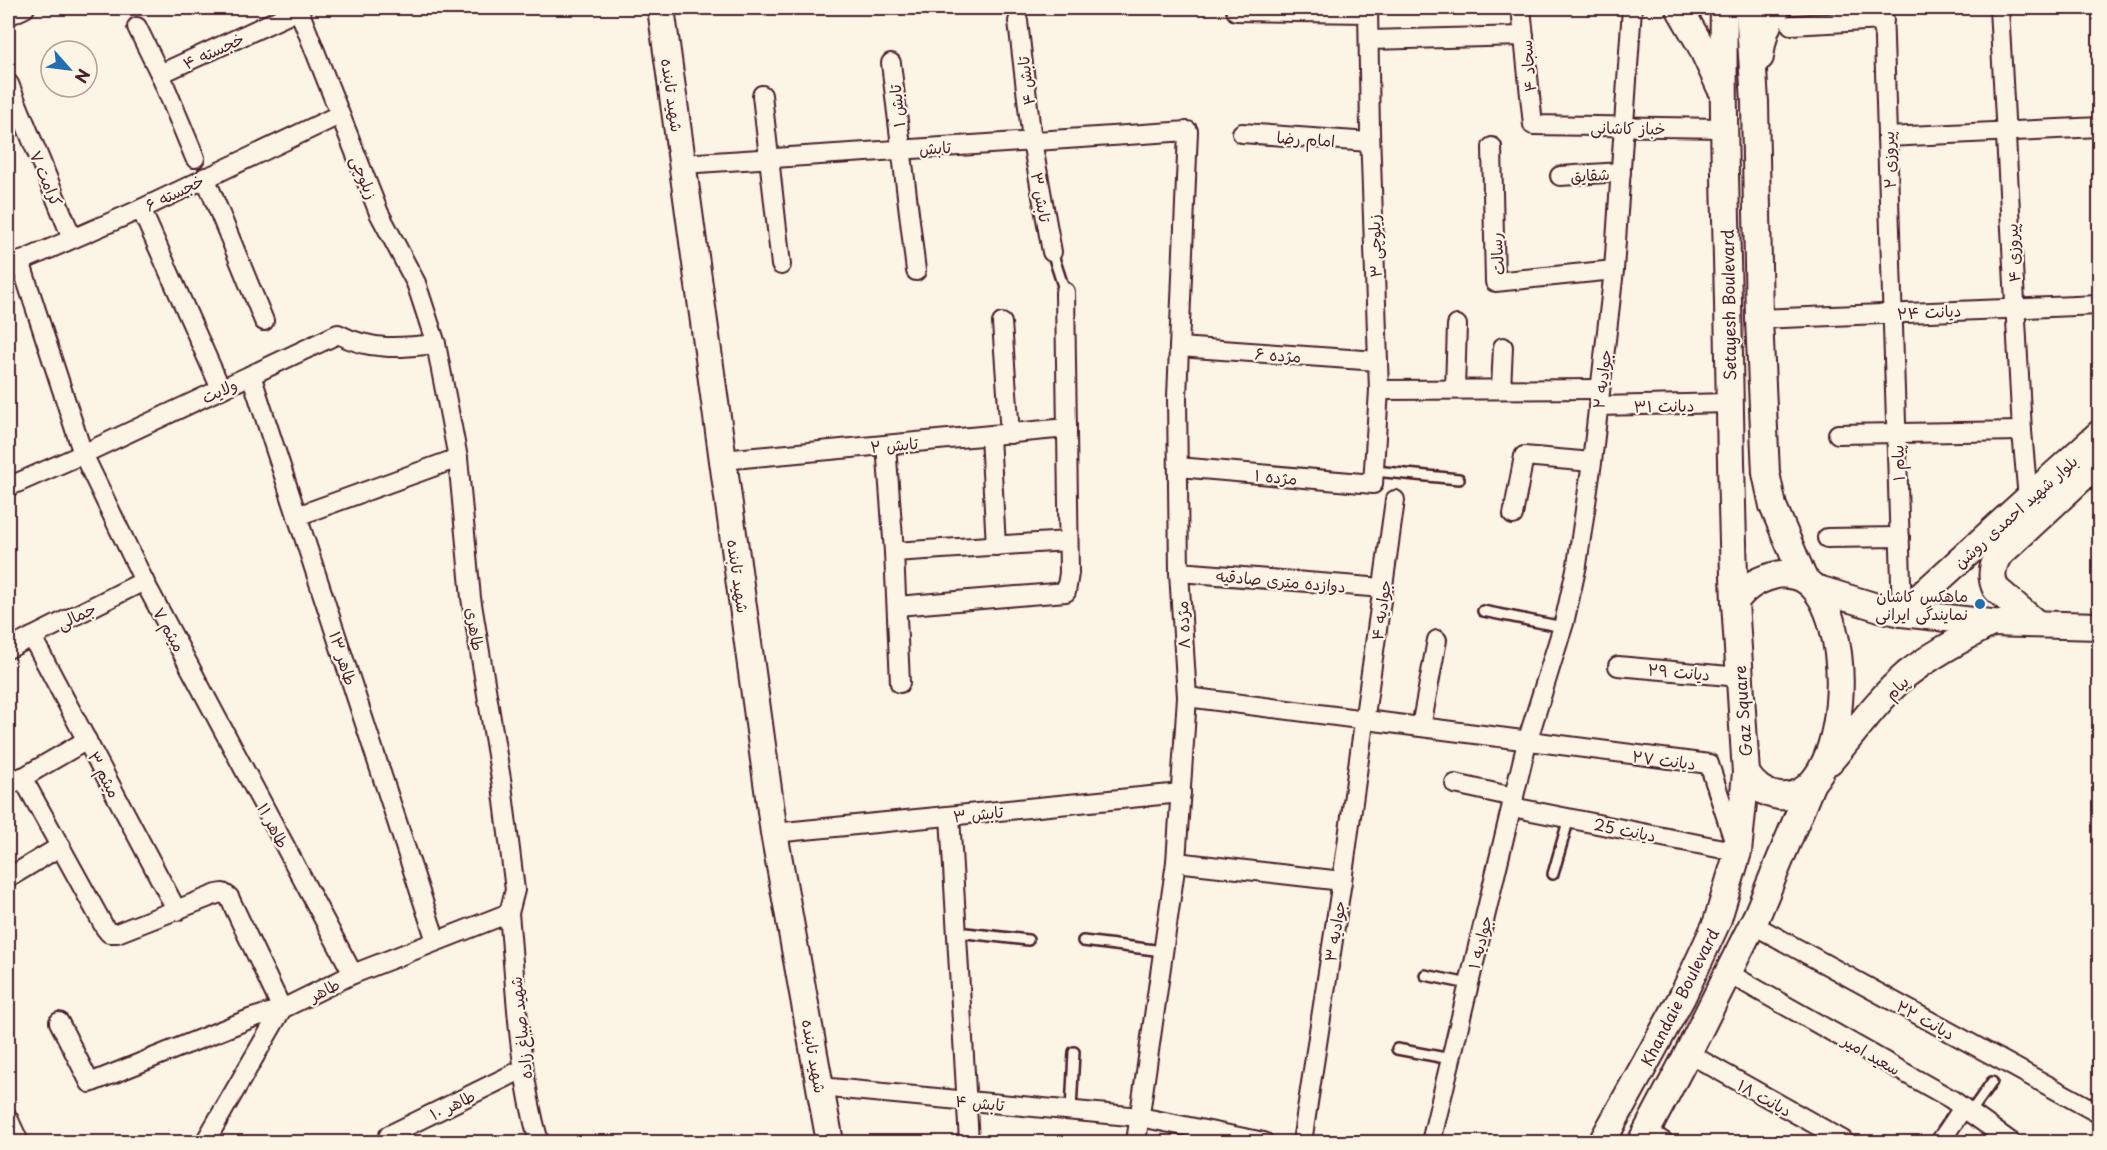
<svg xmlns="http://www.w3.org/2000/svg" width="2107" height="1150" font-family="'Playpen Sans','Playpen Sans Arabic',sans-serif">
	<rect width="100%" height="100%" fill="#fcf5e5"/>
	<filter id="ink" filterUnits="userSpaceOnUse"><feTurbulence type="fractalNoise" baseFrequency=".0167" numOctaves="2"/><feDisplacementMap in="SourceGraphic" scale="12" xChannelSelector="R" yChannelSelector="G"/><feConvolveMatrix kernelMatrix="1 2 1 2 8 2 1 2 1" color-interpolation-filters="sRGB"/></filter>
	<g filter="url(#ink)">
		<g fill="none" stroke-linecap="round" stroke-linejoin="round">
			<g stroke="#4a1f2b" stroke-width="14">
				<g id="lane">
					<polyline points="1052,252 1065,292"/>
					<polyline points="1374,471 1459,479"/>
					<polyline points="1483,611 1563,627"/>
					<polyline points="1553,874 1569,818"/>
					<polyline points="957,932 1028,940"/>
					<polyline points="1083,941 1163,951"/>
					<polyline points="1425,975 1469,984"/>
					<polyline points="1397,1049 1451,1059"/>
					<polyline points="1071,1110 1074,1052"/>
					<polyline points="1970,1113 1992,1082"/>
				</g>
			</g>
			<g stroke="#4a1f2b" stroke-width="22">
				<g id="street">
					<path d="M298,8L379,213L416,283L436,344L458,458L471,598L502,785L515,890L509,913C516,990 518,1068 539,1142"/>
					<polyline points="1521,8 1533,125 1723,128"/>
					<polyline points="1883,8 1902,613"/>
					<polyline points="1999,8 2022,431 2028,499"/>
					<polyline points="1236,11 1368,13"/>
					<polyline points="8,16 25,8"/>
					<polyline points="1018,21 1032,141 1052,252"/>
					<polyline points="1791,25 1884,20"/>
					<polyline points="137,27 160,74 195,158"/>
					<polyline points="1369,40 1524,36"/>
					<polyline points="891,63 916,271"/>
					<polyline points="160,74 299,10"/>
					<polyline points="9,84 72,238"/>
					<polyline points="762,95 781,265"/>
					<polyline points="1242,133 1370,142"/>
					<polyline points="1887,137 2100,127"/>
					<polyline points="1492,147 1495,282 1614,270"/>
					<polyline points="682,164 1188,131 1177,397 1179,572 1187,697 1176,862 1136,1142"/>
					<polyline points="1560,176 1621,172"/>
					<polyline points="205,177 264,321"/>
					<polyline points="141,209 221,389"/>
					<polyline points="20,261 83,454 144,581 353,974"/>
					<polyline points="8,267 141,209 339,115"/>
					<polyline points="1759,319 2100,305"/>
					<polyline points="1002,323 1010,434"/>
					<polyline points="1179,347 1378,361"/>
					<polyline points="251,375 436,941"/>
					<polyline points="1455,389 1457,325"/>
					<polyline points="1501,389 1503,347"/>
					<polyline points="1379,390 1600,389"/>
					<polyline points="1598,406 1730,403"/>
					<polyline points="1838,434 2022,431"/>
					<polyline points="990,436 996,546"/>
					<polyline points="886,445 894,552 900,683"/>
					<polyline points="722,460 1067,428"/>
					<polyline points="1178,467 1373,484 1379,390 1370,131 1368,8"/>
					<path d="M8,487L83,454L338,334C370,351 401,348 436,344"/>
					<polyline points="1513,515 1524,456 1592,462"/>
					<polyline points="297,516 458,458"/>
					<polyline points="1827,538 1900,537"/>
					<polyline points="894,552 1068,541"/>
					<polyline points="1179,572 1383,588"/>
					<polyline points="897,606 1066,592 1069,573 1065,292"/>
					<polyline points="32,637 177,911"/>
					<polyline points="8,649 144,581"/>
					<polyline points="1618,666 1740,677"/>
					<path d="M1187,697C1361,718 1535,743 1709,764L1735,844"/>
					<polyline points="1421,727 1437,640"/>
					<polyline points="22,777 105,928 109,933 117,933 217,894 223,893 229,897 282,1009 252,1018 90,1083 59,1022"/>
					<polyline points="1455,784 1514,797"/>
					<polyline points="8,786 87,740"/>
					<polyline points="1512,807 1738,852"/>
					<polyline points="950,816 969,1142"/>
					<polyline points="774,833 1181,793"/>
					<polyline points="1176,862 1342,881"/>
					<polyline points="8,878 61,846"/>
					<polyline points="1752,924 2100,1114"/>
					<polyline points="1728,973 1951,1099 2011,1142"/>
					<polyline points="1688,1053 1843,1140"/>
					<polyline points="820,1087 1140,1117 1264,1142"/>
					<polyline points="8,1118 19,1142"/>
					<polyline points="1647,1131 1664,1142"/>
					<polyline points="205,1142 282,1009 353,974 509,913"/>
					<polyline points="386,1142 389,1135 523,1069"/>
					<polyline points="1302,1142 1342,881 1395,500"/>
					<polyline points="1431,1142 1527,742 1564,623 1577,565 1592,462 1614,270 1632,8"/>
					<polyline points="1940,1142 1963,1108"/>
				</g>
			</g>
			<g stroke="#4a1f2b" stroke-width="30">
				<g id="secondary">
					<polyline points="661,8 774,833 830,1142"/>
					<polyline points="1679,8 1700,44 1720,87"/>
					<path d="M1724,8C1722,106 1726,204 1728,303C1730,403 1731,502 1735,602"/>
					<polyline points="1749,8 1755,102 1759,319 1766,473 1773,506 1804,579"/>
					<path d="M1760,57C1762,39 1766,23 1777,8"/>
					<path d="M1781,574C1789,575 1796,575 1803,579C1859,611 1851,804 1779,796C1764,794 1754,786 1746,773L1735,602C1746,585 1761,578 1781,574Z"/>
					<polyline points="1815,588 1880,608 1902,613 1991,623 2100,626"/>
					<polyline points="1902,613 2100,433"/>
					<path d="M2037,624L1996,589C1990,577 1992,567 1998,556L2100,461"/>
					<path d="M1830,761C1855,732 1878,699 1907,674C1933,654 1962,639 1991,623"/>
					<polyline points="1602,1142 1682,997 1717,922 1738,852 1746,773"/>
					<polyline points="1641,1142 1688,1053 1757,915 1811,785"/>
				</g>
			</g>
			<use href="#lane" stroke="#fcf5e5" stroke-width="9"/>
			<use href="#street" stroke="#fcf5e5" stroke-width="18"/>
			<use href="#secondary" stroke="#fcf5e5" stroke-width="26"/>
		</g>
	</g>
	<circle fill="#1f6fb2" stroke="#fcf5e5" stroke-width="2" cx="1980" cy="604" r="6"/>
	<g text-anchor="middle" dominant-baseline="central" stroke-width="4.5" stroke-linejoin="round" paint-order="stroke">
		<g font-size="16" fill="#4a1f2b" stroke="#fcf5e5">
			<text transform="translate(213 50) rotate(-25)">خجسته ۴</text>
			<text transform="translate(1527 66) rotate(-95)">سجاد ۴</text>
			<text transform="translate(1025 81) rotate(-97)">تابش ۴</text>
			<text transform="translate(673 95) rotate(82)">شهید تابنده</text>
			<text transform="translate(896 106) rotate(-96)">تابش ۱</text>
			<text transform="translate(1628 127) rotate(1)">خباز کاشانی</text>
			<text transform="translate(1306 138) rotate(4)">امام رضا</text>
			<text transform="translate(935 147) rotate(-4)">تابش</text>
			<text transform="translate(1888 160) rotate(-92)">پیروزی ۲</text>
			<text transform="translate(1590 174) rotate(-4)">شقایق</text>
			<text transform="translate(365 177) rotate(68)">زیلوچی</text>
			<text transform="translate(47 178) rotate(67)">کرامت ۷</text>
			<text transform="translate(174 192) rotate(-26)">خجسته ۶</text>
			<text transform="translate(1042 197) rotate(80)">تابش ۳</text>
			<text transform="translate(1374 246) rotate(-92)">زیلوچی ۳</text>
			<text transform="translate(2012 253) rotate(-93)">پیروزی ۴</text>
			<text transform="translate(1496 254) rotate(-95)">رسالت</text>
			<text transform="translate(1728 305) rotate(-91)">Setayesh Boulevard</text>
			<text transform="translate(1929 311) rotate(-3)">دیانت ۲۴</text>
			<text transform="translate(1278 354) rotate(4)">مژده ۶</text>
			<text transform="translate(1601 379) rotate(-83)">جوادیه ۲</text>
			<text transform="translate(219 390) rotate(-25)">ولایت</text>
			<text transform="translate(1664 405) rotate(-1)">دیانت ۳۱</text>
			<text transform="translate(894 444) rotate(-5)">تابش ۲</text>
			<text transform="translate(1897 463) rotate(-92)">پیام ۱</text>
			<text transform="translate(1276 476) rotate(5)">مژده ۱</text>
			<text transform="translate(2015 511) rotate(-42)">بلوار شهید احمدی روشن</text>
			<text transform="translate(739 576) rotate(82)">شهید تابنده</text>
			<text transform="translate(1281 580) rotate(5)">دوازده متری صادقیه</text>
			<text transform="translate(1380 610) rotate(-82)">جوادیه ۴</text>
			<text transform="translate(76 615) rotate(-26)">جمالی</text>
			<text transform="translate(1182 625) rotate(-93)">مژده ۸</text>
			<text transform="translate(170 629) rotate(61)">میثم ۷</text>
			<text transform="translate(476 629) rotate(81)">طاهری</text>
			<text transform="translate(344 658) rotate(72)">طاهر ۱۳</text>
			<text transform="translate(1679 671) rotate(5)">دیانت ۲۹</text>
			<text transform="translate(1896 687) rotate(-45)">پیام</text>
			<text transform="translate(1742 711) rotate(-94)">Gaz Square</text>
			<text transform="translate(1664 759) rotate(7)">دیانت ۲۷</text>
			<text transform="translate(105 774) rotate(62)">میثم ۳</text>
			<text transform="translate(978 813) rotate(-6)">تابش ۳</text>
			<text transform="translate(274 825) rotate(62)">طاهر ۱۱</text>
			<text transform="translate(1625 829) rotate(11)">دیانت 25</text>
			<text transform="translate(1334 931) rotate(-81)">جوادیه ۳</text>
			<text transform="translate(1479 942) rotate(-76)">جوادیه ۱</text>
			<text transform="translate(324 989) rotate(-27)">طاهر</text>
			<text transform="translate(1679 997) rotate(-63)">Khandaie Boulevard</text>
			<text transform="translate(1926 1019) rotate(29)">دیانت ۲۲</text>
			<text transform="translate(520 1028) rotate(-96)">شهید صباغ زاده</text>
			<text transform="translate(1872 1054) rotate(30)">سعید امیر</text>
			<text transform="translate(815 1056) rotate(80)">شهید تابنده</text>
			<text transform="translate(1765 1097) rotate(29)">دیانت ۱۸</text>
			<text transform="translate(980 1102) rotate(5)">تابش ۴</text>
			<text transform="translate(452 1104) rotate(-26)">طاهر ۱۰</text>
		</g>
		<g font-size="16" fill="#4a1f2b" stroke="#fcf5e5" text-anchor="end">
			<text x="1968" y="595">ماهکس کاشان<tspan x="1968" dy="18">نمایندگی ایرانی</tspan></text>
		</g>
	</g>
	<rect width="2107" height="1150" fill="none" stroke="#fcf5e5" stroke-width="30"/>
	<rect x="15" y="15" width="2077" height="1120" fill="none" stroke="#4a1f2b" stroke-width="2" filter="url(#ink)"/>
	<g transform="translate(69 69) rotate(118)"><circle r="28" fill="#fcf5e5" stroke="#b59f9b" stroke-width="1.5"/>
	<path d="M0-4.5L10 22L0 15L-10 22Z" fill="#1f6fb2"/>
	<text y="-9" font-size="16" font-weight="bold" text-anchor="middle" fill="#4a1f2b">N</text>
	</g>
</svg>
